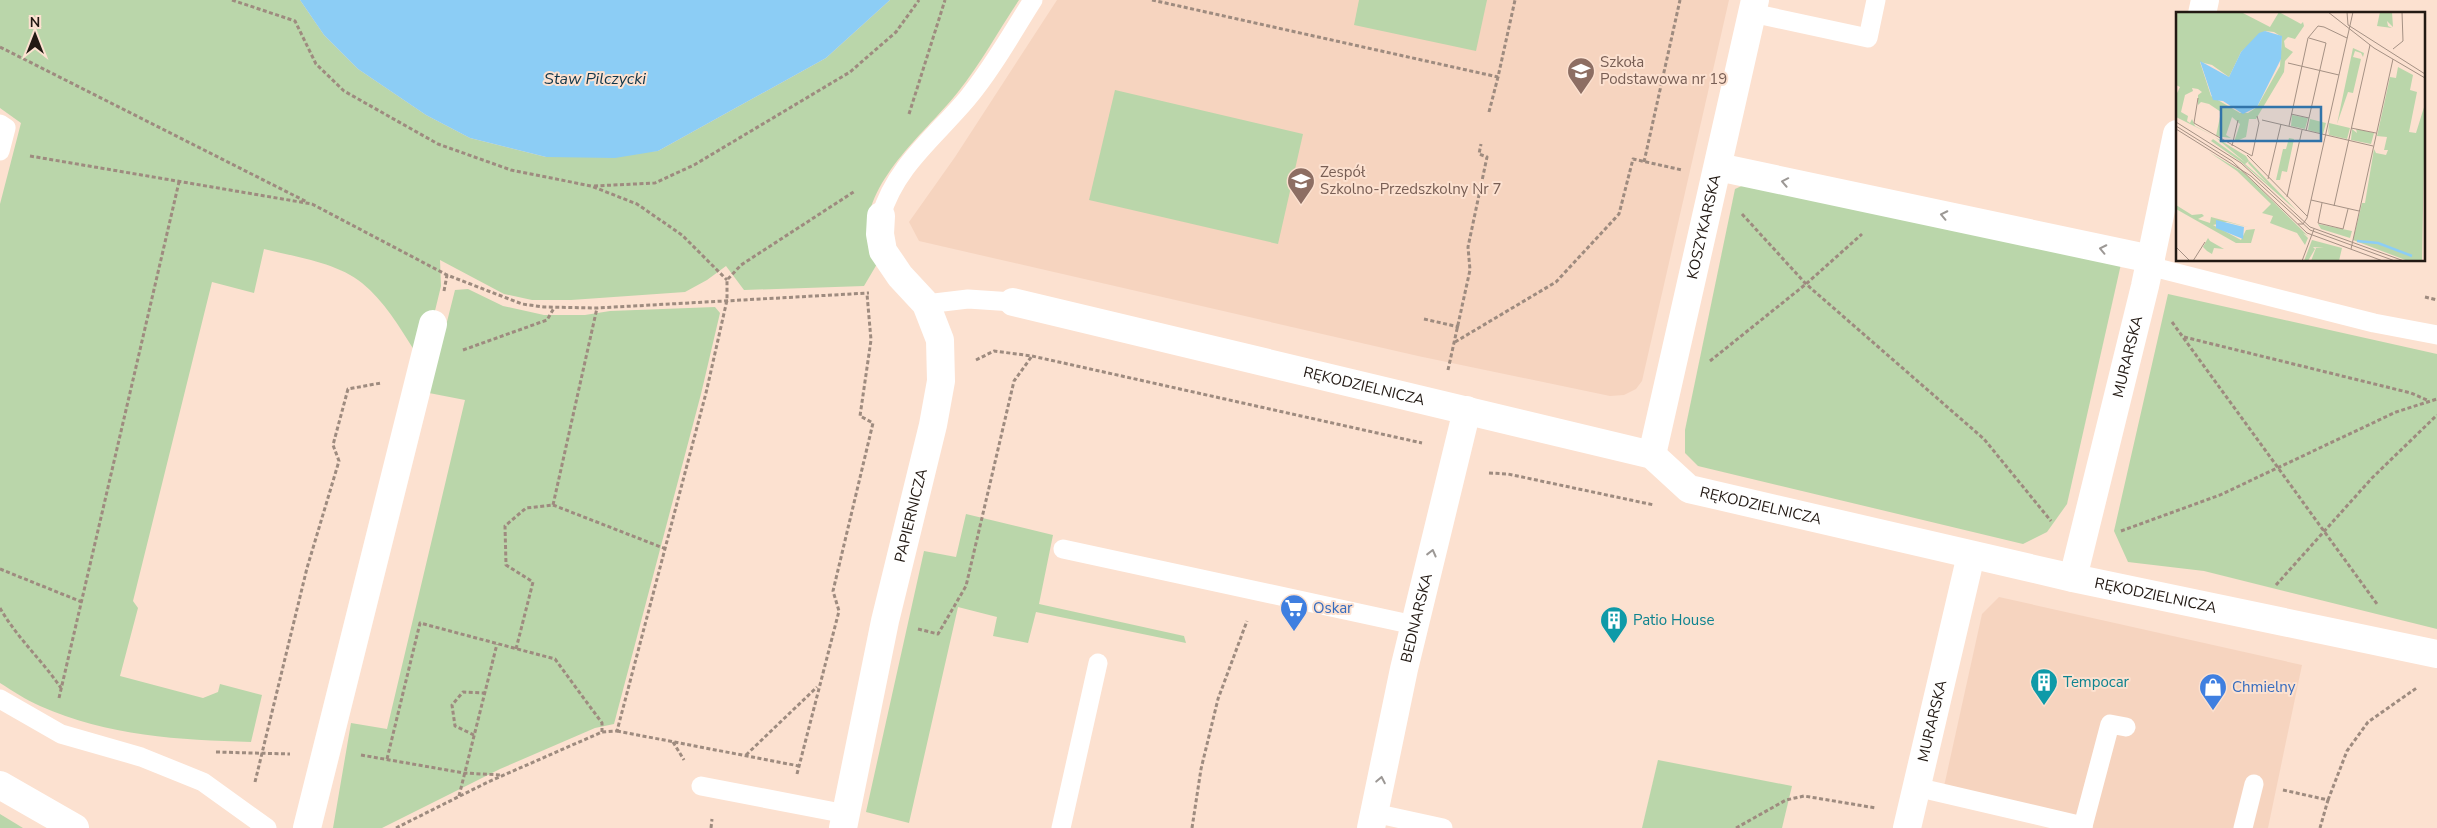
<svg xmlns="http://www.w3.org/2000/svg" width="2437" height="828" font-family="'Nunito Sans',sans-serif">
	<rect width="100%" height="100%" fill="#fce1d0"/>
	<g fill="#f6d4bf">
		<polygon points="1057,0 1729,0 1642,381 1636,389 1624,395 1610,396 1418,356 919,241 909,222 955,157"/>
		<polygon points="1999,597 2302,665 2268,828 2065,828 1941,800 1982,614"/>
	</g>
	<g fill="#bad6aa">
		<path d="M0,0H300L324,35L358,69L426,115L470,138L546,157L658,151L826,58L890,0H1019C999,30 981,63 958,92C925,134 855,187 869,248C870,253 875,259 877,264L864,286L744,290L726,266L707,280L685,292L571,300H532L504,294L440,260L441,286L433,319L414,350C399,326 384,301 362,283C336,262 295,257 264,249L254,293L212,282L133,601L138,608L120,676L203,698L218,692L220,684L262,695L251,742C180,740 107,736 40,706C26,700 13,691 0,683V204L21,123L0,108Z"/>
		<polygon points="1359,0 1487,0 1476,51 1354,25"/>
		<polygon points="1115,90 1303,134 1278,244 1089,200"/>
		<polygon points="1746,184 2121,264 2067,504 2047,532 2023,544 1698,466 1685,453 1685,430 1735,189"/>
		<polygon points="468,289 503,306 544,315 585,315 610,311 715,307 720,313 701,394 614,724 595,728 500,769 382,828 333,828 351,723 387,729 465,400 429,393 455,290"/>
		<polygon points="2168,294 2437,354 2437,629 2204,571 2128,562 2114,531"/>
		<polygon points="966,514 1053,535 1039,604 1184,636 1186,643 1036,612 1028,643 993,636 997,617 958,607 909,823 866,812 924,551 956,557"/>
		<polygon points="1658,760 1792,786 1782,828 1642,828"/>
		<polygon points="0,814 23,828 0,828"/>
	</g>
	<polygon fill="#8ccdf5" points="300,0 890,0 826,58 658,151 615,158 546,157 470,138 426,115 358,69 324,35"/>
	<g fill="none" stroke-linecap="round" stroke-linejoin="round">
		<g stroke="#9e8b7f" stroke-width="3" stroke-dasharray="4 2.5" stroke-linecap="butt">
			<polyline points="232,0 295,21 316,64 344,91 438,144 511,170 591,186 637,204 682,235 727,280"/>
			<polyline points="1152,0 1498,77 1515,0"/>
			<polyline points="0,47 307,202"/>
			<polyline points="1489,112 1498,77"/>
			<polyline points="909,114 945,0"/>
			<polyline points="30,156 312,204 447,275 522,304 544,307 597,308 869,293"/>
			<polyline points="1644,162 1680,0"/>
			<polyline points="594,186 655,183 694,165 850,72 896,32 919,0"/>
			<polyline points="1742,214 1806,284 1984,439 2051,521"/>
			<polyline points="444,291 447,275"/>
			<polyline points="2425,297 2437,300"/>
			<polyline points="1424,319 1459,327"/>
			<polyline points="2172,322 2377,604"/>
			<polyline points="2184,337 2411,393 2429,401"/>
			<polyline points="1455,342 1556,282 1619,214 1633,159 1682,170"/>
			<polyline points="463,350 547,320 554,308"/>
			<polyline points="976,360 994,351 1032,356 1422,443"/>
			<polyline points="1710,361 1806,284 1862,234"/>
			<polyline points="1448,370 1470,270 1468,247 1487,157 1479,154 1481,144"/>
			<polyline points="1489,473 1508,474 1654,505"/>
			<polyline points="553,505 666,549"/>
			<polyline points="2121,531 2220,495 2396,412 2437,399"/>
			<polyline points="0,569 82,602"/>
			<polyline points="2276,585 2372,478 2437,415"/>
			<path d="M0,608C17,638 42,660 61,688"/>
			<polyline points="918,629 938,634 966,586 1014,381 1032,356"/>
			<polyline points="516,649 533,582 506,565 505,526 526,508 553,505 597,308"/>
			<polyline points="59,698 179,182"/>
			<polyline points="617,731 799,766"/>
			<polyline points="474,735 455,726 452,705 463,692 484,693"/>
			<polyline points="673,742 684,760"/>
			<polyline points="216,752 290,754"/>
			<polyline points="361,755 464,773 501,775"/>
			<polyline points="746,755 817,687"/>
			<polyline points="387,759 420,623 555,659 602,723 602,732"/>
			<polyline points="797,774 839,611 833,591 873,423 860,416 871,340 867,294"/>
			<polyline points="255,782 307,568 339,461 333,445 348,389 381,383"/>
			<polyline points="2283,790 2328,800 2320,828"/>
			<polyline points="459,796 497,644"/>
			<polyline points="2328,800 2347,751 2368,722 2418,687"/>
			<polyline points="396,828 488,782 602,732 617,731 706,393 727,300 727,280 741,265 855,191"/>
			<polyline points="711,828 712,819"/>
			<polyline points="1192,828 1201,769 1218,699 1247,621"/>
			<polyline points="1736,828 1786,800 1804,796 1876,808"/>
		</g>
		<g stroke="#fff" stroke-width="19">
			<polyline points="1752,13 1868,38 1876,0"/>
			<polyline points="0,124 6,128 0,151"/>
			<path d="M881,216C895,167 935,137 967,99C992,69 1012,33 1033,0"/>
			<polyline points="2149,266 2374,323 2437,335"/>
			<polyline points="926,304 968,299 1013,302"/>
			<polyline points="1063,549 1414,625"/>
			<polyline points="0,699 61,734 141,757 203,782 267,828"/>
			<polyline points="701,786 846,814"/>
			<polyline points="1916,787 2083,826 2083,828"/>
			<polyline points="1374,813 1443,828"/>
			<polyline points="2083,826 2110,724 2126,727"/>
			<polyline points="1061,828 1098,663"/>
			<polyline points="2243,828 2254,784"/>
		</g>
		<g stroke="#fff" stroke-width="28">
			<polyline points="2202,14 2205,0"/>
			<polyline points="1718,167 2151,259"/>
			<path id="s1" d="M1013,302L1652,455L1689,489L2073,578L2437,654"/>
			<path id="s2" d="M1652,455L1755,0"/>
			<path id="s3" d="M2073,578L2145,286L2177,134"/>
			<polyline points="0,785 75,828"/>
			<polyline points="307,828 433,324"/>
			<path id="s4" d="M843,828L885,621L933,425L941,381L940,340L926,304L900,276L883,251L880,234L881,216"/>
			<path id="s5" d="M1371,828L1404,669L1467,410"/>
			<path id="s6" d="M1907,828L1971,555"/>
		</g>
	</g>
	<defs><path id="oneway-chevron" d="M-2-3.5L2.5 0L-2 3.5" fill="none" stroke-width="1.6" stroke-linecap="round" stroke-linejoin="round" transform="scale(1.25)"/></defs>
	<g stroke="#9c9895">
		<use href="#oneway-chevron" transform="translate(1785 182) rotate(-169)"/>
		<use href="#oneway-chevron" transform="translate(1944 215) rotate(-168)"/>
		<use href="#oneway-chevron" transform="translate(2103 249) rotate(-168)"/>
		<use href="#oneway-chevron" transform="translate(1432 553) rotate(-76)"/>
		<use href="#oneway-chevron" transform="translate(1381 780) rotate(-79)"/>
	</g>
	<defs>
		<g id="school-pin" transform="scale(1.4375)"><path d="M0 17L-7.5 6A9.5 9.5 0 1 1 7.5 6Z" fill="#8d6e63" stroke="#fce1d0"/><path d="M0-5L7-2L0 1L-7-2ZM-4 1L0 2.5L4 1V4Q0 6-4 4Z" fill="#fff"/></g>
		<g id="supermarket-pin" transform="scale(1.4375)"><path d="M0 17L-7.5 6A9.5 9.5 0 1 1 7.5 6Z" fill="#3f7fe0" stroke="#fce1d0"/><path d="M-6-5.5h2.5l.6 2H6L4.5 2H-2.5L-4.4-4H-6ZM-1.5 3.2a1.3 1.3 0 1 0 .1 0ZM3 3.2a1.3 1.3 0 1 0 .1 0Z" fill="#fff"/></g>
		<g id="building-pin" transform="scale(1.4375)"><path d="M0 17L-7.5 6A9.5 9.5 0 1 1 7.5 6Z" fill="#0f9aa8" stroke="#fce1d0"/><path d="M-4-6H4V6H1V3H-1V6H-4ZM-2.5-4.3h1.7v1.8h-1.7ZM.8-4.3h1.7v1.8H.8ZM-2.5-1h1.7V.8h-1.7ZM.8-1h1.7V.8H.8Z" fill="#fff"/></g>
		<g id="shop-pin" transform="scale(1.4375)"><path d="M0 17L-7.5 6A9.5 9.5 0 1 1 7.5 6Z" fill="#3f7fe0" stroke="#fce1d0"/><path d="M-5-2.5h2.3a2.7 3.5 0 0 1 5.4 0H5L5.5 6h-11ZM-1.5-2.5h3a1.5 2.3 0 0 0-3 0Z" fill="#fff"/></g>
	</defs>
	<g fill-rule="evenodd">
		<use href="#school-pin" x="1581" y="71"/>
		<use href="#school-pin" x="1301" y="181"/>
		<use href="#supermarket-pin" x="1294" y="608"/>
		<use href="#building-pin" x="1614" y="620"/>
		<use href="#building-pin" x="2044" y="682"/>
		<use href="#shop-pin" x="2213" y="687"/>
	</g>
	<g text-anchor="middle" dominant-baseline="central" stroke-width="4" stroke-linejoin="round" paint-order="stroke">
		<g font-size="15" fill="#785e54" stroke="#fce1d0" text-anchor="start">
			<text x="1600" y="62">Szkoła<tspan x="1600" dy="17">Podstawowa nr 19</tspan></text>
			<text x="1320" y="172">Zespół<tspan x="1320" dy="17">Szkolno-Przedszkolny Nr 7</tspan></text>
		</g>
		<g font-size="15" fill="#221913" stroke="#fce1d0">
			<text stroke="none"><textPath href="#s2" startOffset="234">KOSZYKARSKA</textPath></text>
			<text stroke="none"><textPath href="#s3" startOffset="228">MURARSKA</textPath></text>
			<text stroke="none"><textPath href="#s1" startOffset="361">RĘKODZIELNICZA</textPath></text>
			<text stroke="none"><textPath href="#s1" startOffset="781">RĘKODZIELNICZA</textPath></text>
			<text stroke="none"><textPath href="#s4" startOffset="320">PAPIERNICZA</textPath></text>
			<text stroke="none"><textPath href="#s1" startOffset="1186">RĘKODZIELNICZA</textPath></text>
			<text stroke="none"><textPath href="#s5" startOffset="215">BEDNARSKA</textPath></text>
			<text stroke="none"><textPath href="#s6" startOffset="110">MURARSKA</textPath></text>
		</g>
		<g font-size="15" fill="#366cbe" stroke="#fce1d0" text-anchor="start">
			<text x="1313" y="608">Oskar</text>
			<text x="2232" y="687">Chmielny</text>
		</g>
		<g font-size="15" fill="#0d838f" stroke="#fce1d0" text-anchor="start">
			<text x="1633" y="620">Patio House</text>
			<text x="2063" y="682">Tempocar</text>
		</g>
		<g font-size="16" font-style="italic" fill="#10364a" stroke="#fce1d0">
			<text x="595" y="79">Staw Pilczycki</text>
		</g>
	</g>
	<g transform="translate(2176 12)">
		<rect width="249" height="249" fill="#fce1d0"/>
		<path d="M0,0H65L94,15L103,0L125,12L127,10L128,14L119,27L112,25L108,29L109,35L117,40L109,49L108,60L80,107H73L70,125L58,130L64,112L56,105L50,123L55,126L40,124L45,100L33,92L25,90L22,93V83L26,80L22,77L16,76L17,79L9,83L5,100L12,104L11,109L14,111L16,107L19,114L38,124L0,105V83L4,75L0,73ZM89,19L98,20L106,25L104,54L81,95L72,101H64L35,84L24,50L36,53L53,65L65,40ZM204,0H216L217,15L211,9L212,14L216,16L201,14ZM177,36L188,41L187,45L185,41L179,39L177,45L185,47L177,81L172,80L161,112ZM222,55L237,63L234,78L241,80L233,120L240,121L249,92L246,249H232L177,228L186,191H189L198,137L200,141L210,143L212,138H208L211,125L201,124L214,65L220,66ZM116,103L132,106L129,117L115,114ZM134,107L150,111L147,122L132,118ZM153,111L174,116L171,127L153,123L154,115L152,123ZM176,117L181,121L180,117L198,121L195,132L175,128ZM39,125L70,144L73,149L69,152L92,172L72,151L73,149L121,199L65,150L35,129L37,127L70,151ZM113,126L118,127L111,160L106,159L104,168H100L107,137H110ZM33,140L67,160L132,224L127,221L132,226L129,233L121,221L94,211L97,204L86,201L95,192L61,159ZM0,193L16,203L26,202L28,204L22,207L34,211L35,205L72,215L51,210L37,213L65,228L70,218L79,217L75,231H60L0,197ZM142,212L176,219L174,226L145,217ZM32,226L34,229L48,237L38,236L36,242L31,239L27,235ZM136,228L166,236L163,249H135L140,236H148L137,235L139,237L132,249H128Z" fill="#bad6aa" fill-rule="evenodd"/>
		<path d="M89,19L106,24L105,47L81,95L67,102L47,89L37,88L24,49L53,65L65,40L83,21ZM40,208L68,215L67,227L40,216Z" fill="#8ccdf5"/>
		<path fill="none" stroke="#8ccdf5" stroke-width="2.5" d="M181,229L202,231L236,244"/>
		<path fill="none" stroke="#a59184" stroke-width="1" d="M152,0L198,36L249,66M171,0L172,13L249,62M148,15L171,26M217,37L227,29L226,0M112,51L163,63M22,86L18,111L76,144M115,102L133,106M86,108L197,134M0,110L65,151L134,215L228,249M0,114L56,149L131,221L207,249M113,114L132,26L142,14L148,15M175,116L200,121M0,117L75,164L134,218L219,249M130,119L150,31L133,26M56,134L62,108M71,143L131,204M76,144L83,111L81,104M92,167L105,112M111,185L126,118M135,188L183,199M146,191L142,211L167,217L172,197M158,194L194,33M122,212H127L131,206L177,0M0,235L14,249M175,237L217,47M17,249L29,230M126,249L138,217"/>
		<path fill="#3174aa" fill-opacity="0.15" stroke="#3174aa" stroke-width="2.5" d="M45,95H145V129H45Z"/>
		<rect width="249" height="249" fill="none" stroke="#221913" stroke-width="2.5"/>
	</g>
	<g transform="translate(35 35)" stroke="#fce1d0" stroke-width="4" paint-order="stroke">
	<path d="M0-4L9 19L0 12L-9 19Z" fill="#221913"/>
	<text y="-8" font-size="14" font-weight="bold" text-anchor="middle" fill="#221913">N</text>
	</g>
</svg>
